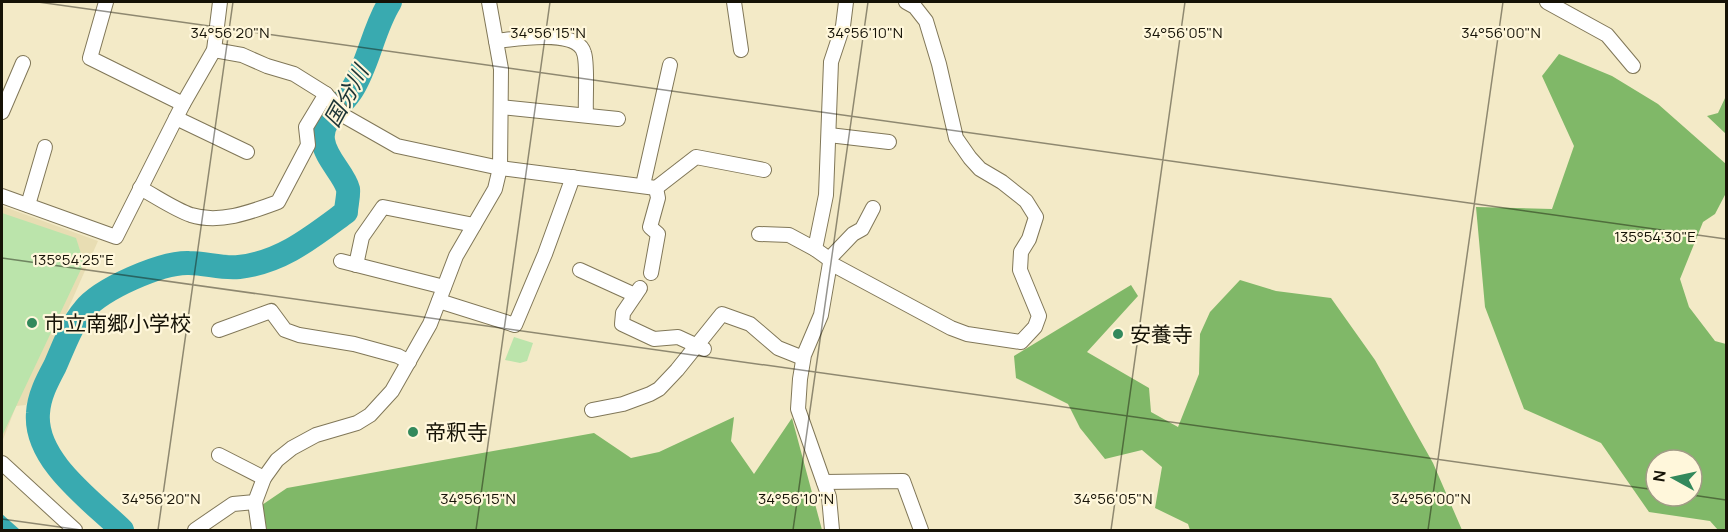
<svg xmlns="http://www.w3.org/2000/svg" width="1728" height="532" font-family="Manrope,'Noto Sans JP',sans-serif">
	<rect width="100%" height="100%" fill="#f3eac7"/>
	<polygon fill="#e8ddb3" points="2,206 98,241 26,405 16,406 2,442"/>
	<g fill="#bbe4ab">
		<polygon points="2,213 76,238 84,263 2,436"/>
		<polygon points="514,337 533,343 527,361 520,363 505,360"/>
	</g>
	<g fill="#80b868" fill-rule="evenodd">
		<path d="M1559,54L1612,76L1658,104L1726,164V193L1715,214L1703,222L1680,279L1689,307L1715,341L1726,344V530H1718L1710,521L1649,512L1601,443L1524,409L1485,307L1476,207L1552,209L1574,146L1542,76ZM1656,460H1692V496H1656Z"/>
		<polygon points="1726,96 1726,134 1707,116 1718,113"/>
		<polygon points="1240,280 1276,291 1331,298 1375,360 1433,463 1462,530 1190,530 1188,524 1155,508 1162,467 1142,450 1105,459 1080,428 1068,404 1016,378 1014,356 1131,285 1138,296 1087,352 1149,388 1151,412 1178,427 1199,374 1200,334 1210,312"/>
		<polygon points="734,417 731,441 754,474 792,418 822,530 267,530 259,507 287,488 594,433 631,458 659,452"/>
	</g>
	<polygon fill="#39aab0" points="2,514 20,530 2,530"/>
	<g fill="none" stroke-linecap="round" stroke-linejoin="round">
		<path stroke="#39aab0" stroke-width="24" d="M122,530C91,500 34,460 38,413C39,396 47,381 55,366C63,348 71,325 84,310C100,289 162,262 189,263C206,263 222,269 239,267C282,262 312,237 346,212C346,206 349,195 348,189C344,174 325,158 323,140C320,120 343,105 352,90C369,63 373,29 390,2"/>
		<g stroke="#807758" stroke-width="16">
			<g id="street">
				<polyline points="106,2 90,58 183,104"/>
				<polyline points="734,2 741,50"/>
				<polyline points="846,2 843,26 831,62 826,195 815,249 829,259 830,263 951,328 967,334 1021,342 1035,327 1039,316 1020,270 1021,252 1029,239 1036,217 1026,201 1002,182 980,169 970,158 956,138 939,64 926,21 915,7 906,2"/>
				<polyline points="1547,2 1607,35 1633,66"/>
				<path d="M496,41C516,39 577,28 584,53C588,64 585,100 586,114"/>
				<polyline points="214,50 242,55 267,66 294,74 326,94 346,117 397,146 500,168 656,188 696,157 764,170"/>
				<polyline points="501,107 618,119"/>
				<polyline points="2,112 23,63"/>
				<polyline points="176,118 247,152"/>
				<polyline points="829,135 889,142"/>
				<polyline points="643,185 670,65"/>
				<path d="M140,188C157,197 174,209 191,215C220,224 251,212 278,202L308,145L306,127L326,94"/>
				<polyline points="2,196 116,237 183,104 214,50 220,2"/>
				<polyline points="28,205 45,147"/>
				<polyline points="759,234 789,235 815,249"/>
				<polyline points="829,259 853,234 862,229 873,208"/>
				<polyline points="341,261 444,287"/>
				<polyline points="830,263 821,315 804,355 800,379 798,409 829,497 832,530"/>
				<polyline points="356,265 362,237 383,207 474,225"/>
				<polyline points="580,270 635,295"/>
				<polyline points="651,273 658,234 650,227 658,198 656,188"/>
				<polyline points="640,288 623,313 622,324 654,339 678,337 704,349"/>
				<polyline points="439,301 515,325 545,254 573,177"/>
				<polyline points="219,330 271,311 285,330 299,335 354,344 398,356 409,362"/>
				<polyline points="592,410 623,404 650,394 659,389 677,370 722,314 750,324 778,348 803,358"/>
				<polyline points="219,455 264,478"/>
				<polyline points="2,463 75,530"/>
				<polyline points="824,482 903,481 921,530"/>
				<polyline points="255,502 259,530"/>
				<polyline points="195,530 233,504 255,502 264,478 277,460 292,448 316,435 357,423 370,415 392,391 430,324 456,256 495,189 500,168 501,69 489,2"/>
			</g>
		</g>
		<use href="#street" stroke="#fff" stroke-width="14"/>
	</g>
	<path fill="none" stroke="#151206" stroke-width="1.5" stroke-opacity="0.45" d="M38,2L1726,239M2,258L1656,490M1692,495L1726,500M2,519L81,530M158,530L233,2M476,530L550,2M793,530L868,2M1111,530L1185,2M1428,530L1503,2"/>
	<g fill="#33895c" stroke="#fff7db" stroke-width="2">
		<circle cx="32" cy="323" r="6"/>
		<circle cx="1118" cy="334" r="6"/>
		<circle cx="413" cy="432" r="6"/>
	</g>
	<g text-anchor="middle" dominant-baseline="central" stroke-width="4.5" stroke-linejoin="round" paint-order="stroke">
		<g font-size="21" fill="#151206" stroke="#fff7db" text-anchor="start">
			<text x="44" y="323">市立南郷小学校</text>
			<text x="1130" y="334">安養寺</text>
			<text x="425" y="432">帝釈寺</text>
		</g>
		<g font-size="22" font-style="italic" fill="#1c3436" stroke="#fff7db">
			<text transform="translate(346 96) rotate(-61)">国分川</text>
		</g>
	</g>
	<g font-size="15" text-anchor="middle" fill="#151206" stroke="#fff7db" stroke-width="4.5" stroke-linejoin="round" paint-order="stroke">
		<text x="230" y="38">34°56'20"N</text>
		<text x="548" y="38">34°56'15"N</text>
		<text x="865" y="38">34°56'10"N</text>
		<text x="1183" y="38">34°56'05"N</text>
		<text x="1501" y="38">34°56'00"N</text>
		<text x="1655" y="242">135°54'30"E</text>
		<text x="73" y="265">135°54'25"E</text>
		<text x="161" y="504">34°56'20"N</text>
		<text x="478" y="504">34°56'15"N</text>
		<text x="796" y="504">34°56'10"N</text>
		<text x="1113" y="504">34°56'05"N</text>
		<text x="1431" y="504">34°56'00"N</text>
	</g>
	<rect width="1728" height="532" fill="none" stroke="#151206" stroke-width="6"/>
	<g transform="translate(1674 478) rotate(278)"><circle r="28" fill="#fff7db" stroke="#a19b86" stroke-width="1.5"/>
	<path d="M0-4.5L10 22L0 15L-10 22Z" fill="#33895c"/>
	<text y="-9" font-size="16" font-weight="bold" text-anchor="middle" fill="#151206">N</text>
	</g>
</svg>
